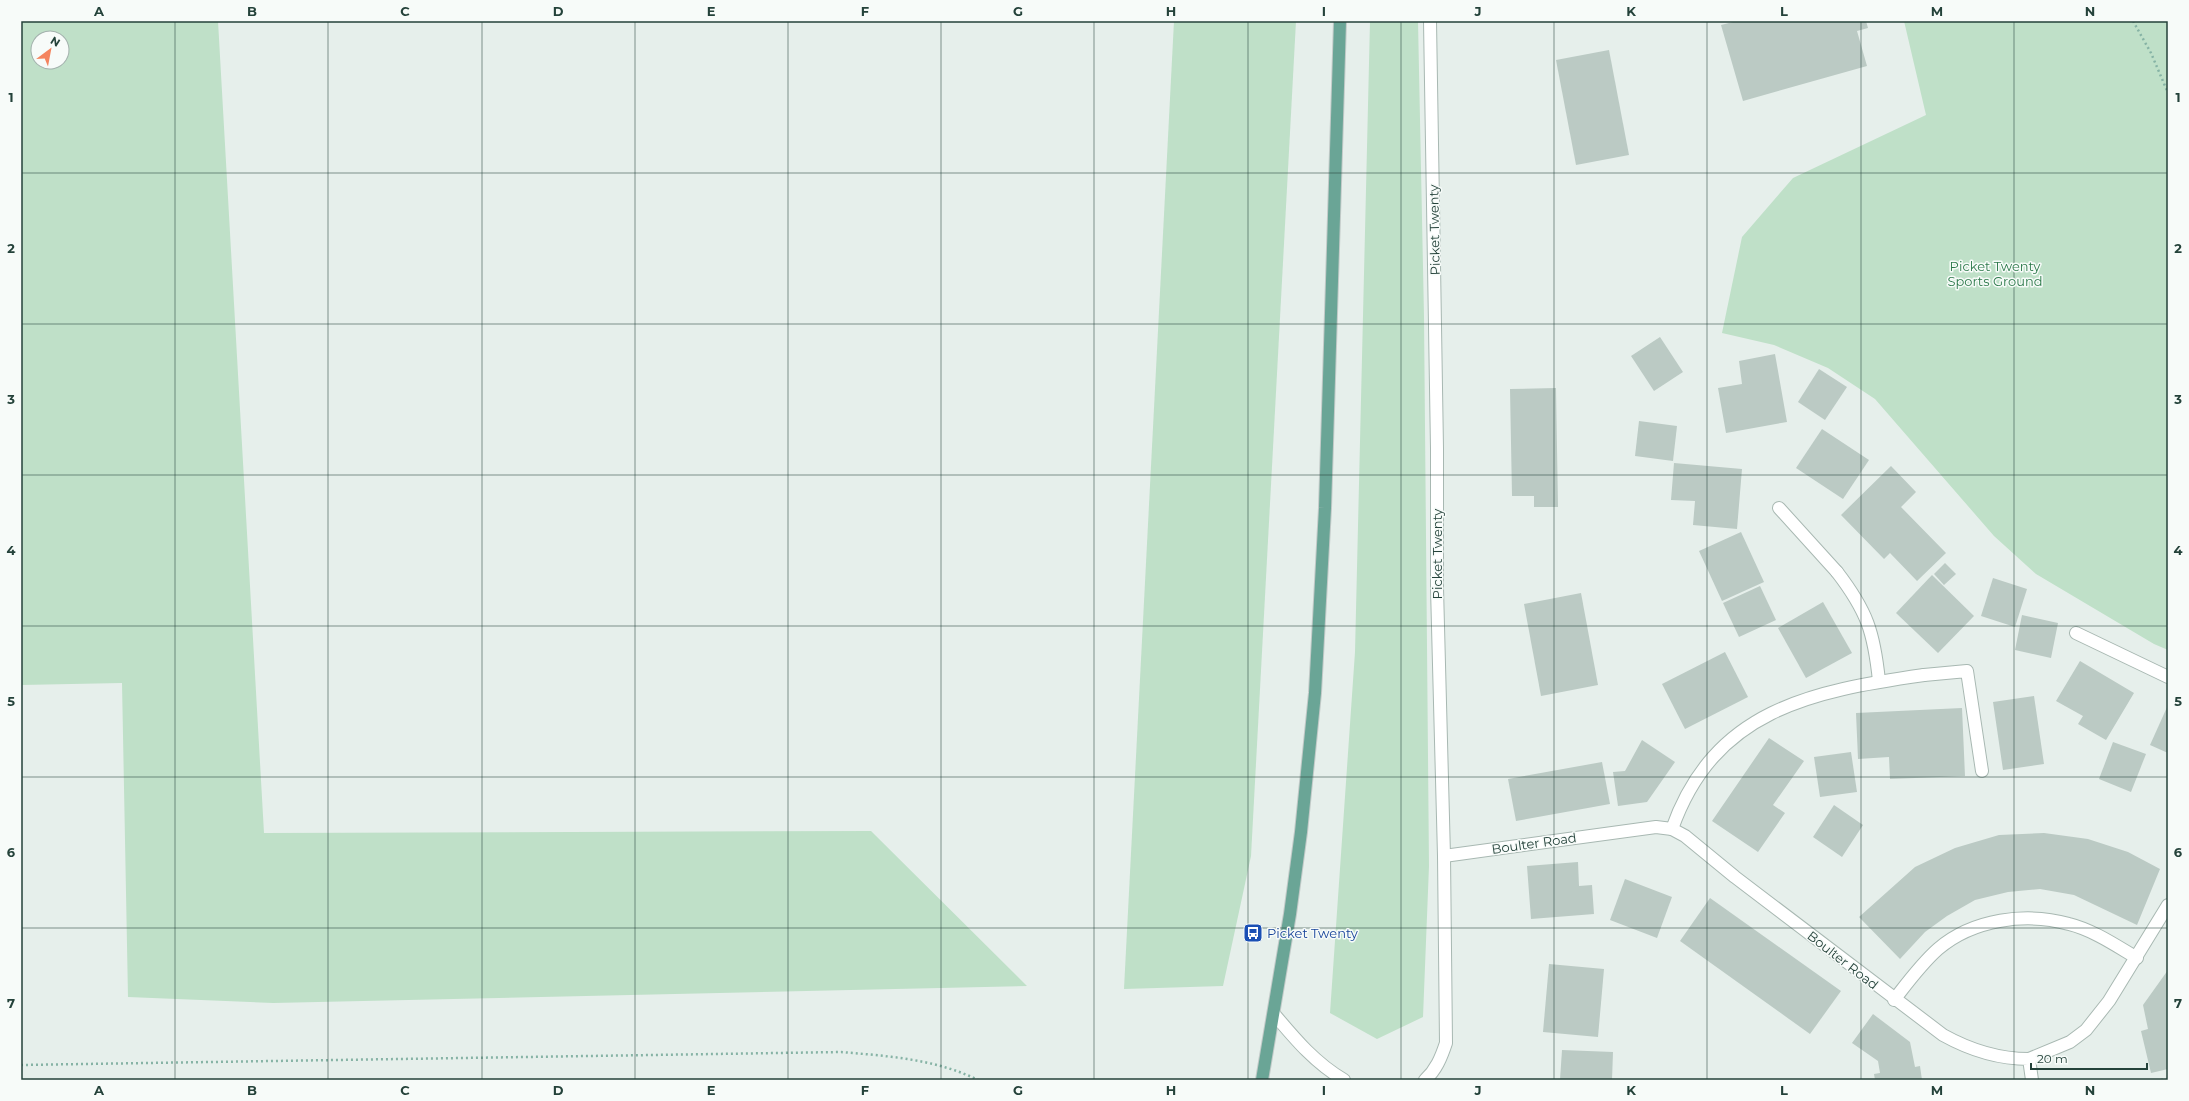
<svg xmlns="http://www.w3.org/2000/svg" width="2189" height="1101" font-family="Montserrat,sans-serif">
	<rect width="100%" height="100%" fill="#e6efeb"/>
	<g fill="#bfe0c8" fill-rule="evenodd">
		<path d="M21,21H218L264,833L871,831L1027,986L273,1003L128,997L122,683L21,685ZM38,38H62V62H38Z"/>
		<polygon points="1174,21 1296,21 1251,856 1223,986 1124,989"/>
		<polygon points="1370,21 1418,21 1424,316 1429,866 1423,1017 1377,1039 1330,1013 1355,652"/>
		<polygon points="1904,21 2168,21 2168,650 2154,644 2036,574 1994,536 1875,399 1828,368 1774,345 1722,333 1742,237 1793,178 1926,115"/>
	</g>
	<g fill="#bbcac4">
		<polygon points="1737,21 1866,21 1868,28 1857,31 1867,66 1743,101 1721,25"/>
		<polygon points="1609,50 1629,155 1576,165 1556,60"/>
		<polygon points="1660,337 1683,372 1654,391 1631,356"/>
		<polygon points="1775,354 1787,422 1726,433 1718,388 1742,384 1739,361"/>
		<polygon points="1819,369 1847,387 1825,420 1798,402"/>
		<polygon points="1556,388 1558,507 1534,507 1534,496 1512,496 1510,389"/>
		<polygon points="1639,421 1677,426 1673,461 1635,456"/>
		<polygon points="1822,429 1869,460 1843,499 1796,468"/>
		<polygon points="1674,463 1742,469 1737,529 1693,525 1695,501 1671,500"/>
		<polygon points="1891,466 1916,492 1901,507 1946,553 1917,581 1890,553 1884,559 1841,515"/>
		<polygon points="1741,532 1764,582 1722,601 1699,551"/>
		<polygon points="1945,563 1956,574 1944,585 1934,574"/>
		<polygon points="1932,575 1974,616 1938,653 1896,613"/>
		<polygon points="1993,578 2027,589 2015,627 1981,616"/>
		<polygon points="1760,586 1776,620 1739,637 1723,603"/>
		<polygon points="1581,593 1598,685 1541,696 1524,604"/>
		<polygon points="1823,602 1852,653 1806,678 1778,628"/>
		<polygon points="2022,615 2058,623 2051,658 2015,650"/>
		<polygon points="1725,652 1748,697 1685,729 1662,684"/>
		<polygon points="2080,661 2134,693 2106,740 2078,724 2083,716 2056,701"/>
		<polygon points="2034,696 2044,764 2003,770 1993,702"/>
		<polygon points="2168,705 2168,753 2150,745"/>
		<polygon points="1962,708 1965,776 1890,779 1889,757 1858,759 1856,713"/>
		<polygon points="1769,738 1804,761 1773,805 1785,813 1758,852 1712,821"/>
		<polygon points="1642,740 1675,762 1647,802 1618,806 1613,772 1625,771"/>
		<polygon points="2113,742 2146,754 2131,792 2099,779"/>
		<polygon points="1851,752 1857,792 1820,797 1814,757"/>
		<polygon points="1602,762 1610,804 1516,821 1508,779"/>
		<polygon points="1834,805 1863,825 1842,857 1813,837"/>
		<polygon points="2044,833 2088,839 2128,852 2160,869 2137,925 2074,895 2040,889 2008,892 1975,900 1947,916 1925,932 1900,959 1859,917 1915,867 1955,848 1999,835"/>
		<polygon points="1578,862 1579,886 1592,885 1594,914 1531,919 1527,866"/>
		<polygon points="1625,879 1672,897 1657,938 1610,920"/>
		<polygon points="1710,898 1841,991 1810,1034 1680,941"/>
		<polygon points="1549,964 1604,969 1598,1037 1543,1032"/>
		<polygon points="2168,970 2168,1069 2151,1073 2141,1031 2148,1029 2143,1005"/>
		<polygon points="1873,1014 1910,1042 1915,1067 1920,1066 1922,1080 1875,1080 1874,1074 1880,1073 1878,1061 1852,1043"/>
		<polygon points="1562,1050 1613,1052 1612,1080 1560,1080"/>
	</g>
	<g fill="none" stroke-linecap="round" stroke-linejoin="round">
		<g stroke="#a8b8b2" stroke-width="14">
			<g id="service">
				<polyline points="1779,508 1837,572"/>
				<polyline points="2076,633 2168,677"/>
				<polyline points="1924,675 1967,671 1982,771"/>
			</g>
		</g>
		<g stroke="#a8b8b2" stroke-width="14">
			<g id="minor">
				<path d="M1837,572C1867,611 1874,632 1879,681"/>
				<path d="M1924,675C1811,691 1714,710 1672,829L1685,836L1735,877L1943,1035C1970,1050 1997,1059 2029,1059L2032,1080"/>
				<polyline points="1444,856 1656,827 1672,829"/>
				<path d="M1894,1000C1908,982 1921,964 1938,949C1973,919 2026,912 2069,924C2093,930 2115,945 2137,958"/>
				<path d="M1274,1014C1295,1039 1315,1063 1344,1080"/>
				<polyline points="2029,1059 2070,1042 2086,1030 2109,1001 2168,905"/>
				<path d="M1425,1080C1436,1070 1441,1058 1446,1043L1444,856L1437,588V448L1430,21"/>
			</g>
		</g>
		<g stroke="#c2cac8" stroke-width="14">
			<polyline id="primary" points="1262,1080 1290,914 1301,832 1315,693 1325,508 1340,21"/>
		</g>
		<g stroke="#86b3a5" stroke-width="2.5" stroke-dasharray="2 3" stroke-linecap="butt">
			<polyline points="2133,21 2151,53 2168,93"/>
			<path d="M21,1065L841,1052C887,1056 936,1059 978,1080"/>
			<polyline points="2161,1080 2168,1079"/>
		</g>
		<use href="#service" stroke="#fff" stroke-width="12"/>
		<use href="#minor" stroke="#fff" stroke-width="12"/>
		<use href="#primary" stroke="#6aa596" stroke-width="12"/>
	</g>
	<path fill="none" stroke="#24423a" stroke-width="1" stroke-opacity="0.55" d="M175,21V1080M328,21V1080M482,21V1080M635,21V1080M788,21V1080M941,21V1080M1094,21V1080M1248,21V1080M1401,21V1080M1554,21V1080M1707,21V1080M1861,21V1080M2014,21V1080M21,173H2168M21,324H2168M21,475H2168M21,626H2168M21,777H2168M21,928H2168"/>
	<defs>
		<g id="bus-square" transform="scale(1)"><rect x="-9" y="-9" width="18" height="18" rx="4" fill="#1a4fb4" stroke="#f7fbf9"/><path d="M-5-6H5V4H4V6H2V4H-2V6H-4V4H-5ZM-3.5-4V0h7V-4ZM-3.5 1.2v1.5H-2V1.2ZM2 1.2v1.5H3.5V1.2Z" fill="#fff"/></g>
	</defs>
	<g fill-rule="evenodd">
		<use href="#bus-square" x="1253" y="933"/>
	</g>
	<g text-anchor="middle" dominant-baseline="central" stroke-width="3" stroke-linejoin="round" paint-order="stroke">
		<g font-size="13" fill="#24423a" stroke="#f7fbf9">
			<text transform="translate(1434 230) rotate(-91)">Picket Twenty</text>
			<text transform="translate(1437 554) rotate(-90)">Picket Twenty</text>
			<text transform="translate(1534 843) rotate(-8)">Boulter Road</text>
			<text transform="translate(1843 960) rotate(38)">Boulter Road</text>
		</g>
		<g font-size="13" fill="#2d7a4b" stroke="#f7fbf9">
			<text x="1995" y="266">Picket Twenty<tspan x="1995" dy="15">Sports Ground</tspan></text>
		</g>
		<g font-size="13" fill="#164399" stroke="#f7fbf9" text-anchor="start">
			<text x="1267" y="933">Picket Twenty</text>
		</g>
	</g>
	<rect width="2189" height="1101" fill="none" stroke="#f7fbf9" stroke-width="44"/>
	<g transform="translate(50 50) rotate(32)"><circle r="19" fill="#f7fbf9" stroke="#a3b1ad"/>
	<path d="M0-3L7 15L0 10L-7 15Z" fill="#f4845f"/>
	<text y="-6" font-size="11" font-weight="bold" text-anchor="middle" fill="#24423a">N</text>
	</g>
	<path d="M2031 1063v6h116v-6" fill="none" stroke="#24423a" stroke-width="2"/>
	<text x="2037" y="1063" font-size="12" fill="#24423a" stroke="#f7fbf9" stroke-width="3" paint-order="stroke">20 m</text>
	<rect x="22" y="22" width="2145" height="1057" fill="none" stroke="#24423a" stroke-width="1.5"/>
	<g font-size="13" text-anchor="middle" font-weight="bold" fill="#24423a">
		<text x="99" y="16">A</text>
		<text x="252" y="16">B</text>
		<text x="405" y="16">C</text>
		<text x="558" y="16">D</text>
		<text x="711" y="16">E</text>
		<text x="865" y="16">F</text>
		<text x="1018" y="16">G</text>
		<text x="1171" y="16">H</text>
		<text x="1324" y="16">I</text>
		<text x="1478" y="16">J</text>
		<text x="1631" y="16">K</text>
		<text x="1784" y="16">L</text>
		<text x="1937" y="16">M</text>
		<text x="2090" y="16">N</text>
		<text x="11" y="102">1</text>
		<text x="2178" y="102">1</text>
		<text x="11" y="253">2</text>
		<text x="2178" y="253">2</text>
		<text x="11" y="404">3</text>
		<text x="2178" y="404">3</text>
		<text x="11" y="555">4</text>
		<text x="2178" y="555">4</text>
		<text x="11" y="706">5</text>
		<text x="2178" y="706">5</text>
		<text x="11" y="857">6</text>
		<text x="2178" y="857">6</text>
		<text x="11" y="1008">7</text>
		<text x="2178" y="1008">7</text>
		<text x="99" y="1095">A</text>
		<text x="252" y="1095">B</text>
		<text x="405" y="1095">C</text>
		<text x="558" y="1095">D</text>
		<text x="711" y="1095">E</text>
		<text x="865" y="1095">F</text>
		<text x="1018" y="1095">G</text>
		<text x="1171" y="1095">H</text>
		<text x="1324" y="1095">I</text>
		<text x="1478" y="1095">J</text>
		<text x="1631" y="1095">K</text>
		<text x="1784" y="1095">L</text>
		<text x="1937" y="1095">M</text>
		<text x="2090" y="1095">N</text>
	</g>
</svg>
